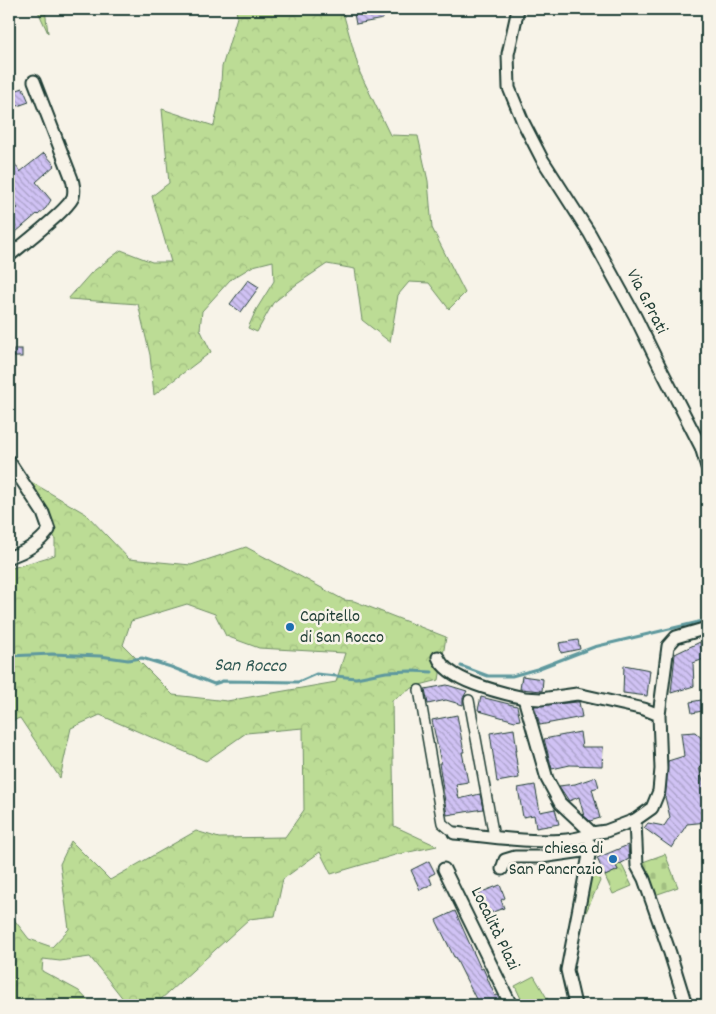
<svg xmlns="http://www.w3.org/2000/svg" width="716" height="1014" font-family="Dekko,sans-serif">
	<defs>
		<pattern id="forest-crowns" width="20" height="18" patternUnits="userSpaceOnUse" patternTransform="scale(1.25)"><rect width="20" height="18" fill="#bcdc95"/><path d="M2 6a3 3 0 1 1 6 0M12 15a3 3 0 1 1 6 0" fill="none" stroke="#a1be81"/></pattern>
		<pattern id="cemetery-stones" width="16" height="16" patternUnits="userSpaceOnUse" patternTransform="scale(1.25)"><rect width="16" height="16" fill="#bcdc95"/><path d="M2 7V4a2 2 0 0 1 4 0v3zM10 15v-3a2 2 0 0 1 4 0v3z" fill="#a1be81"/></pattern>
		<pattern id="building-back-hatch" width="6" height="6" patternUnits="userSpaceOnUse" patternTransform="scale(1.25)"><rect width="6" height="6" fill="#d0c2f4"/><path d="M-1 5l2 2M0 0l6 6M5-1l2 2" fill="none" stroke="#a89fc6"/></pattern>
	</defs>
	<rect width="100%" height="100%" fill="#f7f3e8"/>
	<filter id="ink" filterUnits="userSpaceOnUse"><feTurbulence type="fractalNoise" baseFrequency=".02" numOctaves="2"/><feDisplacementMap in="SourceGraphic" scale="10" xChannelSelector="R" yChannelSelector="G"/><feConvolveMatrix kernelMatrix="1 2 1 2 8 2 1 2 1" color-interpolation-filters="sRGB"/></filter>
	<g filter="url(#ink)">
		<g fill="url(#forest-crowns)" stroke="#6e8c64" fill-rule="evenodd">
			<polygon points="37,9 45,9 48,33"/>
			<polygon points="236,9 342,9 360,73 390,135 418,136 428,181 432,228 465,293 449,309 429,283 409,282 398,295 390,342 362,320 355,269 327,264 297,284 273,303 257,332 248,328 256,310 274,281 273,261 253,266 230,280 202,311 200,329 211,352 154,395 150,355 138,304 68,299 91,273 121,250 152,262 171,262 152,196 169,183 162,109 214,126 220,97 222,67 237,17"/>
			<path d="M21,476L86,514L129,559L191,565L246,547L344,600L354,601L446,637L439,680L416,686L392,700L394,826L437,846L395,855L331,874L320,852L283,879L275,916L249,919L159,1001L162,1005H128L90,957L60,961L43,959L42,971L79,991L92,1005H9V913L29,939L52,947L69,929L60,864L71,841L110,880L196,831L219,838L285,837L304,810L303,728L246,733L206,761L100,715L71,728L60,778L20,718L9,722V569L55,555V538ZM187,604L215,614L226,636L259,648L345,653L336,682L227,701L173,695L123,645L131,621Z"/>
			<polygon points="591,859 600,881 577,932"/>
			<polygon points="621,863 632,886 613,894 605,876 618,870 616,865"/>
		</g>
		<polygon fill="url(#cemetery-stones)" stroke="#6e8c64" points="665,854 678,887 652,896 640,863"/>
		<polygon fill="#bcdc95" stroke="#6e8c64" points="534,976 551,1005 524,1005 515,986"/>
		<g fill="none" stroke-linecap="round" stroke-linejoin="round">
			<g stroke="#5e999e" stroke-width="3">
				<polyline points="9,656 52,654 100,656 128,660 142,658 171,667 214,684 223,681 298,682 316,674 356,678 386,672 411,671 432,672"/>
				<polyline points="461,666 488,676 512,676 537,669 594,647 707,620"/>
			</g>
		</g>
		<g fill="url(#building-back-hatch)" stroke="#1f3d34">
			<polygon points="353,9 381,9 383,19 356,24"/>
			<polygon points="23,88 29,102 9,109 9,93"/>
			<polygon points="44,153 55,165 36,182 51,200 46,208 38,215 37,214 9,238 9,217 18,208 9,198 9,155 20,172"/>
			<polygon points="248,280 259,287 241,312 230,304"/>
			<rect x="14" y="349" width="8" height="8"/>
			<polygon points="578,640 580,649 561,653 559,643"/>
			<polygon points="700,642 704,659 693,663 694,686 671,693 675,654"/>
			<polygon points="624,665 650,670 647,696 623,693"/>
			<polygon points="522,676 543,679 542,691 520,689"/>
			<polygon points="447,685 467,691 463,698 463,705 446,700 428,704 425,689"/>
			<polygon points="481,697 517,706 520,720 515,721 479,711 482,711 478,710"/>
			<polygon points="707,699 707,710 692,713 690,702"/>
			<polygon points="577,702 579,702 582,717 540,725 534,706"/>
			<polygon points="457,715 464,752 462,752 468,782 456,784 459,799 480,794 483,809 447,815 439,763 441,763 432,720"/>
			<polygon points="514,729 517,751 515,751 519,778 497,782 490,733"/>
			<polygon points="580,732 582,747 603,747 602,766 570,765 552,769 544,739"/>
			<polygon points="695,732 707,743 707,764 699,768 704,785 707,785 707,822 687,824 672,848 644,828 648,823 664,826 670,817 665,797 668,761 684,756 681,733"/>
			<polygon points="596,777 599,787 592,789 600,818 590,821 584,816 579,797 569,801 559,786 575,784"/>
			<polygon points="535,785 540,812 555,809 559,824 536,828 534,815 523,817 518,788"/>
			<polygon points="628,845 629,859 616,866 618,870 605,876 597,858"/>
			<polygon points="429,861 435,873 429,876 432,884 420,890 411,870"/>
			<polygon points="500,885 505,898 501,900 504,908 487,914 479,893"/>
			<polygon points="455,911 481,969 483,968 495,996 497,995 502,1005 479,1005 455,957 454,957 436,920"/>
		</g>
		<g fill="none" stroke-linecap="round" stroke-linejoin="round">
			<g stroke="#1f3d34" stroke-width="12">
				<g id="pedestrian">
					<polyline points="419,690 442,823 454,833"/>
					<polyline points="469,700 494,837"/>
				</g>
			</g>
			<g stroke="#1f3d34" stroke-width="15">
				<g id="minor">
					<polyline points="518,9 508,54 509,88 523,122 542,159 590,234 635,316 660,367 701,447 707,467"/>
					<path d="M9,256C22,245 68,210 73,197C75,189 73,181 70,174L34,81"/>
					<path d="M9,461L43,513L49,530C39,544 25,552 9,557"/>
					<path d="M438,657C447,681 502,693 524,698"/>
					<polyline points="659,715 644,709 577,694 541,699 524,698 547,779 560,803 592,833 606,831 635,820 652,808 659,791 661,769 659,715 668,646 676,637 707,628"/>
					<polyline points="635,820 637,866 644,879 670,953 686,1005"/>
					<path d="M454,833C488,836 563,849 592,833"/>
					<polyline points="444,869 511,1005"/>
					<polyline points="502,869 505,860 515,857 541,857 590,850 590,844"/>
					<polyline points="575,1005 567,970 590,850"/>
				</g>
			</g>
			<use href="#pedestrian" stroke="#f7f3e8" stroke-width="9"/>
			<use href="#minor" stroke="#f7f3e8" stroke-width="11"/>
		</g>
	</g>
	<g fill="#1f6fb2" stroke="#f7f3e8" stroke-width="2">
		<circle cx="290" cy="627" r="5"/>
		<circle cx="613" cy="859" r="5"/>
	</g>
	<g text-anchor="middle" dominant-baseline="central" stroke-width="5" stroke-linejoin="round" paint-order="stroke">
		<g font-size="18" fill="#1f3d34" stroke="#f7f3e8">
			<text transform="translate(646 302) rotate(63)">Via G.Prati</text>
			<text transform="translate(494 929) rotate(64)">Località Plazi</text>
		</g>
		<g font-size="18" fill="#1f3d34" stroke="#f7f3e8" text-anchor="start">
			<text x="300" y="617">Capitello<tspan x="300" dy="21">di San Rocco</tspan></text>
			<text x="603" y="849" text-anchor="end">chiesa di<tspan x="603" dy="21">San Pancrazio</tspan></text>
		</g>
		<g font-size="19" font-style="italic" fill="#345c57" stroke="#f7f3e8">
			<text transform="translate(250 667) rotate(1)">San Rocco</text>
		</g>
	</g>
	<rect width="716" height="1014" fill="none" stroke="#f7f3e8" stroke-width="30"/>
	<rect x="15" y="15" width="686" height="984" fill="none" stroke="#1f3d34" stroke-width="2" filter="url(#ink)"/>
</svg>
